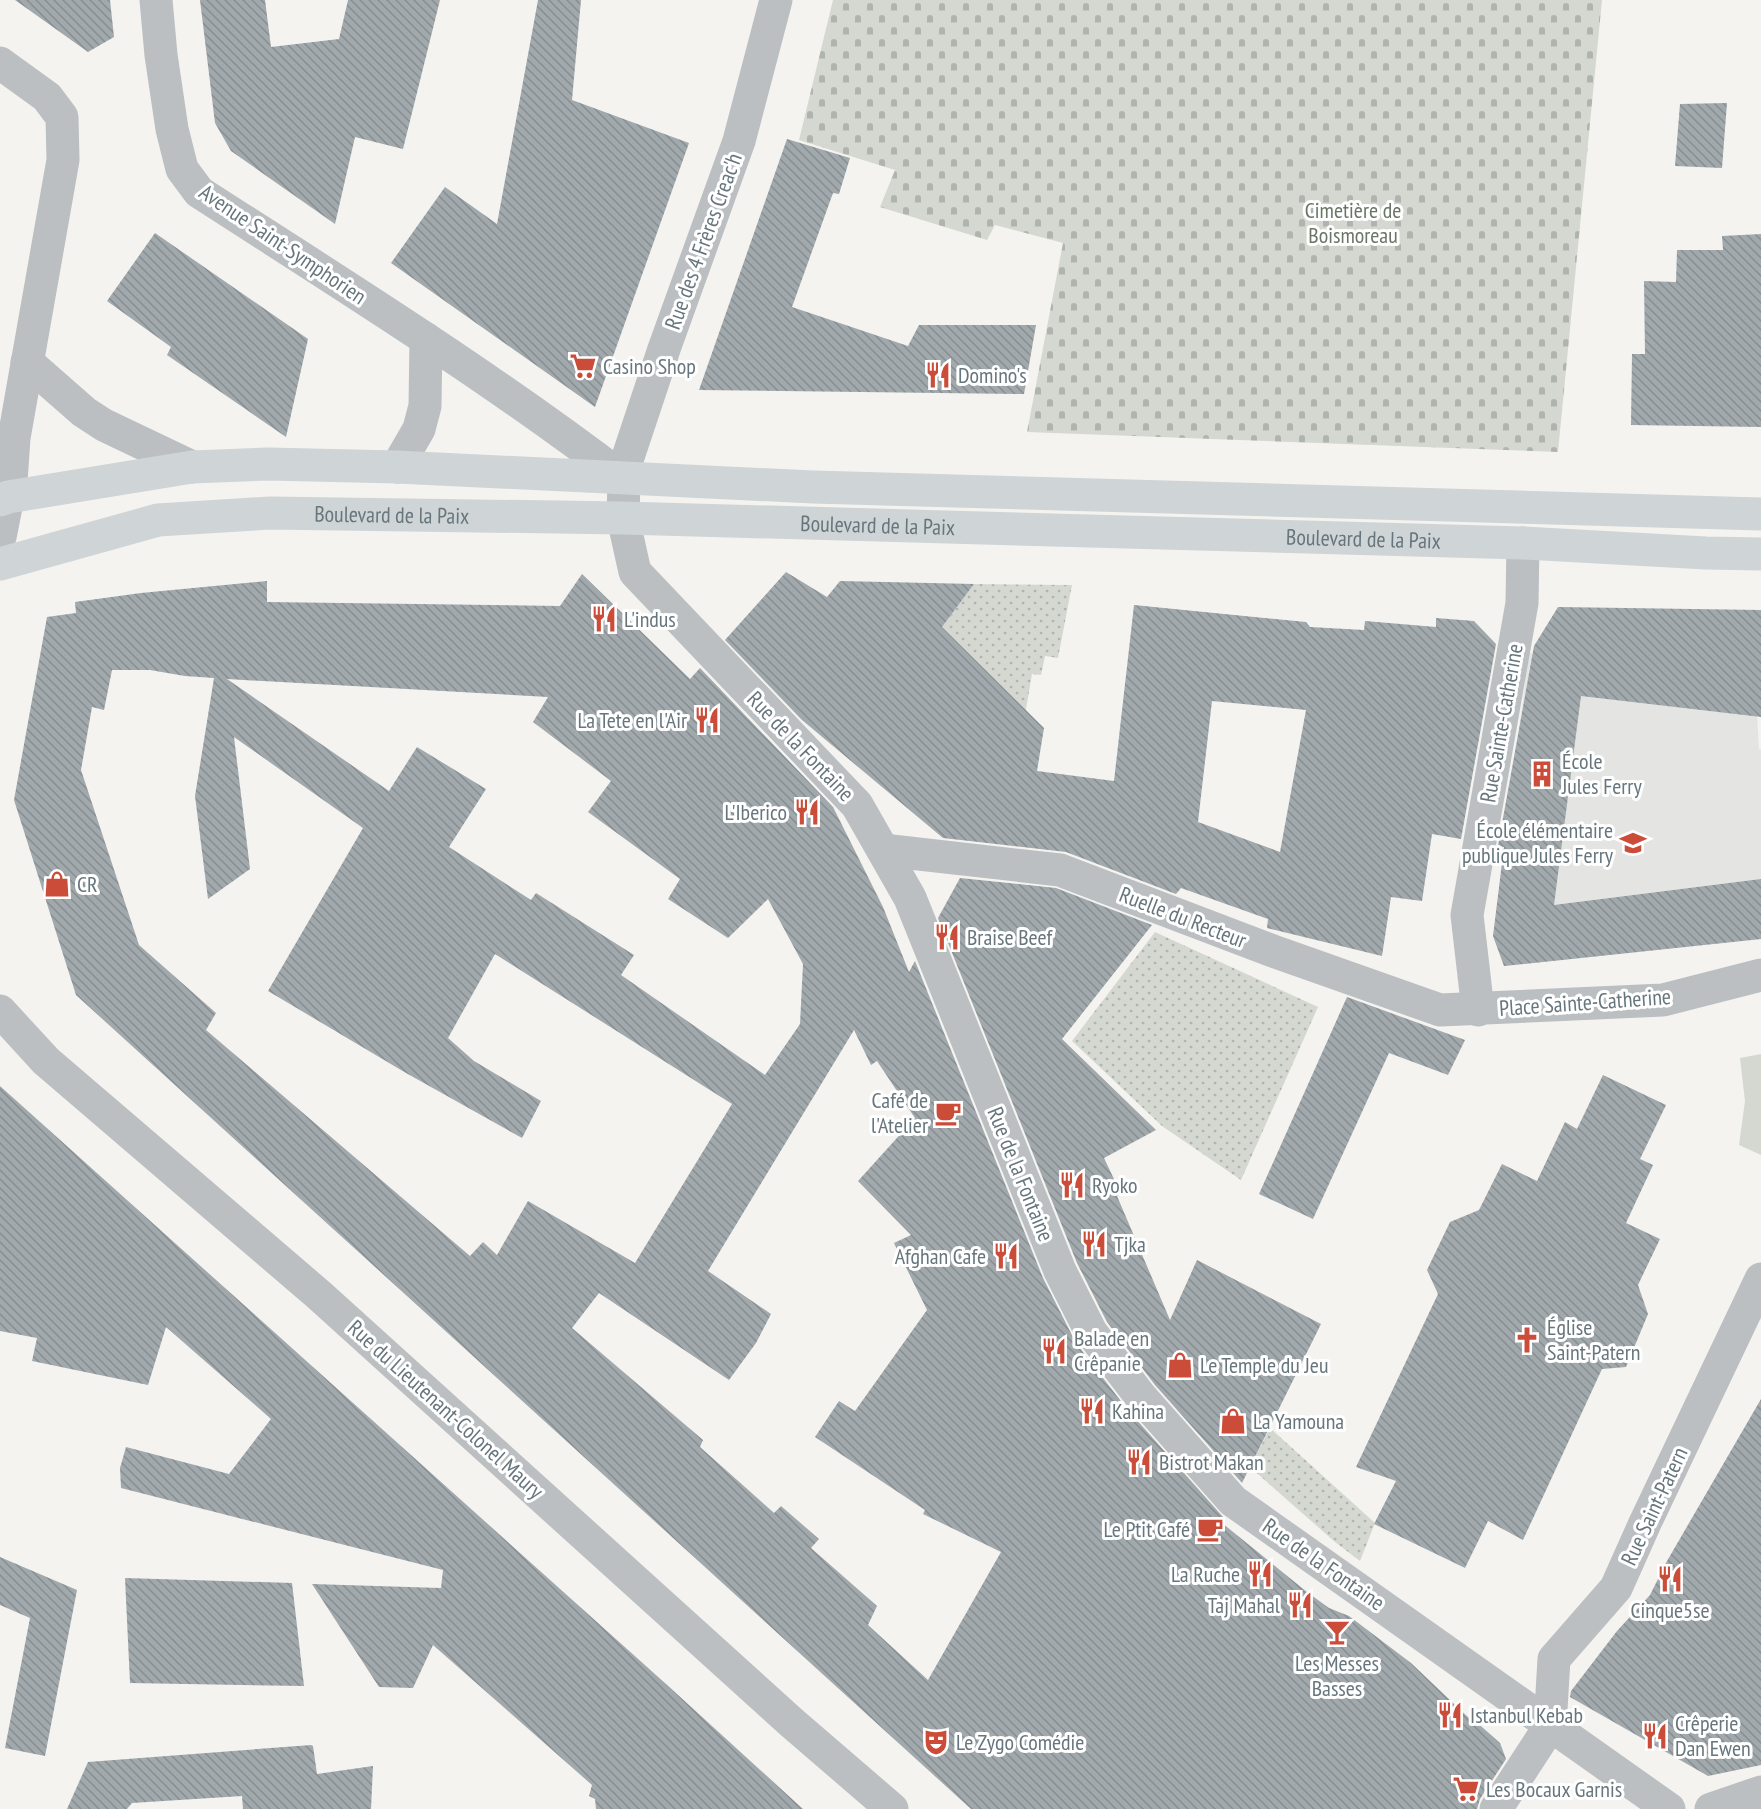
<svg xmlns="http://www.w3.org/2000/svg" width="1761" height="1809" font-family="'PT Sans Narrow',sans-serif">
	<defs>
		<pattern id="green-dots" width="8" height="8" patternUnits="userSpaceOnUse" patternTransform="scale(1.5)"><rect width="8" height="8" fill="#d4d8d0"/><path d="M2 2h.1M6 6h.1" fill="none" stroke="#b0b4ae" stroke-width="1.8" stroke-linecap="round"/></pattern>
		<pattern id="cemetery-stones" width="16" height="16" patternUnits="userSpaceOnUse" patternTransform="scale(1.5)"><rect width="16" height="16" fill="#d4d8d0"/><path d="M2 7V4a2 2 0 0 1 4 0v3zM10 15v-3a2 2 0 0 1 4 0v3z" fill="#b0b4ae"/></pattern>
		<pattern id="building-back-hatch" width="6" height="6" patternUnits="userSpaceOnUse" patternTransform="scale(1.5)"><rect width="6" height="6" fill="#a1a9ac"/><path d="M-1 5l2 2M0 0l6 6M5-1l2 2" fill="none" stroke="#878e91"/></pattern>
	</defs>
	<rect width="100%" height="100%" fill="#f4f3f0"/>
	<polygon fill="#e4e5e3" points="1529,653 1755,679 1759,749 1761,750 1761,939 1504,966 1493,936"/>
	<g fill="url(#green-dots)">
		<polygon points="974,584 1072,585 1058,658 1045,656 1041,675 1032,674 1017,762 942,627"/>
		<polygon points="1155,932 1318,1007 1241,1180 1162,1126 1072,1041"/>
		<polygon points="1270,1428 1375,1523 1360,1561 1335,1542 1250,1467"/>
	</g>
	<polygon fill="url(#cemetery-stones)" points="833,0 1602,0 1558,452 1027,432 1063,243 995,225 987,240 880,207 895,170 799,140"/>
	<polygon fill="#d4d8d0" points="1761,1054 1761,1155 1739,1145 1745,1101 1740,1058"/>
	<g fill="url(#building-back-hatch)" fill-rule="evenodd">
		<polygon points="15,0 110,0 114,37 88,52"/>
		<polygon points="200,0 265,0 271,47 339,39 348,0 440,0 403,149 355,137 335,224 231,151 215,123"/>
		<polygon points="538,0 581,0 572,100 689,143 595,407 391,263 445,187 497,224"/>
		<polygon points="1727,103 1722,168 1675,166 1680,104"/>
		<polygon points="787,139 850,158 839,194 833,193 792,307 908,346 919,325 1036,325 1024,394 699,390"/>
		<polygon points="155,233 308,339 286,437 167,355 171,347 107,301"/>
		<polygon points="1761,234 1761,427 1631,425 1632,354 1645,354 1644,281 1676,282 1677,250 1723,250 1722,236"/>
		<path d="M786,572L827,597L840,581L974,584L942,627L1044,728L1037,771L1114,781L1134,605L1306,622L1310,627L1364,630L1365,621L1436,627V618L1474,621L1496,644L1461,839L1432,834L1422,901L1391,897L1382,956L1267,928L1268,919L1181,888L1176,894L1066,852L943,838L802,720L725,640ZM1212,701L1306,710L1280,852L1198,822Z"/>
		<path d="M582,574L690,679L700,668L833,807L883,907L909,972L915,961L1043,1278L1076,1343L1127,1409L1224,1518L1222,1523L1307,1592L1329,1608L1349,1616L1411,1663L1471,1720L1473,1719L1500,1743L1506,1759L1480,1799L1477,1809H971L76,995L14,800L47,617L76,613L75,602L141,593L267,581V602L560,606ZM112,670H150L185,676L214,678L195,796L208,899L250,869L234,737L363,828L268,991L406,1073L522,1138L541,1101L474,1061L448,1038L495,954L732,1104L635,1263L528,1201L497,1255L483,1242L470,1256L206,1030L216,1013L139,945L81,770L92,707L104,710ZM227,679L548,697L533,722L611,781L588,812L680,879L668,899L728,938L768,899L803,964L800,1024L765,1075L621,975L634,955L536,893L531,900L449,847L486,789L417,747L389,791ZM854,1030L871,1065L877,1061L915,1118L858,1181L911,1235L894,1243L927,1310L855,1411L839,1401L815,1437L925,1510L923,1514L1001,1552L928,1680L868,1625L877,1606L811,1548L819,1539L781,1506L774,1513L700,1447L703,1440L572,1328L599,1293L729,1380L756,1343L771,1314L708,1271Z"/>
		<polygon points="1558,607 1761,610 1761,717 1581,696 1554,905 1761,879 1761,939 1504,966 1493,936 1504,847 1498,846 1534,646"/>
		<polygon points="960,878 1056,888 1152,925 1062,1039 1156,1130 1104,1158 1121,1194 1117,1196 1170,1320 1197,1260 1321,1324 1242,1483 1155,1385 1107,1322 1077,1263 938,918"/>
		<polygon points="1347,997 1465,1040 1448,1075 1389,1053 1313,1219 1259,1194"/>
		<polygon points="1603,1075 1666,1105 1640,1159 1653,1165 1626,1223 1660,1239 1638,1285 1648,1314 1626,1367 1602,1369 1523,1540 1488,1521 1465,1568 1374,1524 1396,1481 1356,1467 1438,1294 1427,1270 1450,1222 1479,1210 1502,1164 1537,1181 1565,1122 1577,1129"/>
		<polygon points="0,1086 666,1684 803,1809 596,1809 595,1799 589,1796 592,1785 433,1645 413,1688 379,1687 312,1584 441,1588 443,1570 121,1488 120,1468 126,1447 229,1474 271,1419 166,1327 148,1385 32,1361 37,1338 0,1331"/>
		<polygon points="1761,1399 1761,1765 1708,1776 1570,1697 1571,1691 1617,1631 1650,1595 1667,1561"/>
		<polygon points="0,1557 77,1590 45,1756 5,1748 30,1618 0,1605"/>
		<polygon points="125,1578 292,1583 304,1686 130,1683"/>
		<polygon points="311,1745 313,1746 317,1774 373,1766 371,1809 243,1809 242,1796 132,1803 127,1809 67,1809 88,1762"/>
	</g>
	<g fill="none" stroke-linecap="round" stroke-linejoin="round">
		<g stroke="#bbbfc1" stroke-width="33">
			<path d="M156,0L161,55L172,129L182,169L199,192C343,285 488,375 624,479"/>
			<polyline points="776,0 739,141 664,349 627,460 624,479 623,518 635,572 857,805 910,898 1060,1271 1091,1332 1141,1397 1233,1501 1669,1809"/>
			<polyline points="0,63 47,97 62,117 63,160 14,438 11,482 0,537"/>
			<polyline points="27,362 84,412 104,425 192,467"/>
			<polyline points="397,467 419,429 425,406 426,339"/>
			<polyline points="883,850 1060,870 1273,951 1440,1010 1663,1000 1761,975"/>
			<polyline points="1478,1010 1467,915 1522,603 1523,543"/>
			<polyline points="0,1011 46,1061 319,1295 791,1722 892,1809"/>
			<polyline points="1496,1809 1550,1726 1554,1659 1616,1588 1645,1523 1761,1279"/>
			<polyline points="1711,1809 1761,1792"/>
		</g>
		<g stroke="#cfd4d6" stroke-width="33">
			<polyline points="0,500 8,497 192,467 268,464 397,467 813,487 1761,514"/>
			<path id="s1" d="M0,564L158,520L270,513L623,518L1523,543L1706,553L1761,554"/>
		</g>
	</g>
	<defs>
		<g id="supermarket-bare" transform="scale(2.07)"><path d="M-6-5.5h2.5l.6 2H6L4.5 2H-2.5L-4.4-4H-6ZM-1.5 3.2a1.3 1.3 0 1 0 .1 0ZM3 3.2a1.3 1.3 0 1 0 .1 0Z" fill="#cb4c39" stroke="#fff" stroke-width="2.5" paint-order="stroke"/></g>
		<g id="restaurant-bare" transform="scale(2.07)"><path d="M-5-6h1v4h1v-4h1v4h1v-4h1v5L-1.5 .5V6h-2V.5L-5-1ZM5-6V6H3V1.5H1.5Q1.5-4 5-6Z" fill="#cb4c39" stroke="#fff" stroke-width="2.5" paint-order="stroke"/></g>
		<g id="building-bare" transform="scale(2.07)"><path d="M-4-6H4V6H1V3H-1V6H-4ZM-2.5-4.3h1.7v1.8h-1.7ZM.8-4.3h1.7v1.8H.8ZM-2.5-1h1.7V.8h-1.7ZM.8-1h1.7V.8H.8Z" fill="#cb4c39" stroke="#fff" stroke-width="2.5" paint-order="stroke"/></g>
		<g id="school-bare" transform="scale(2.07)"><path d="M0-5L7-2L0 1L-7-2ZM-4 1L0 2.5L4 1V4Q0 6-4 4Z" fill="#cb4c39" stroke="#fff" stroke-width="2.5" paint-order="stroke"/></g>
		<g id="shop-bare" transform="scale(2.07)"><path d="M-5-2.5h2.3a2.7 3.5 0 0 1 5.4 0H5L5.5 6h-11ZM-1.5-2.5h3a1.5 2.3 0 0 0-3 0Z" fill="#cb4c39" stroke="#fff" stroke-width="2.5" paint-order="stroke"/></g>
		<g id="cafe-bare" transform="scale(2.07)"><path d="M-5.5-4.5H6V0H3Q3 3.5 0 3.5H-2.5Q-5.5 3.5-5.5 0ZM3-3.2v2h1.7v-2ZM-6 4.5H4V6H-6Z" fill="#cb4c39" stroke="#fff" stroke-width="2.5" paint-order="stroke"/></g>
		<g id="church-bare" transform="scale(2.07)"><path d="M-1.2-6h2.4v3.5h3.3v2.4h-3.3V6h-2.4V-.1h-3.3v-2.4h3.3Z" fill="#cb4c39" stroke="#fff" stroke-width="2.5" paint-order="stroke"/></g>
		<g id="bar-bare" transform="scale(2.07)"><path d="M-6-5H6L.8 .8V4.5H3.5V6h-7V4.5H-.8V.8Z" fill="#cb4c39" stroke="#fff" stroke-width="2.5" paint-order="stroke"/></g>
		<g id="theatre-bare" transform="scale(2.07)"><path d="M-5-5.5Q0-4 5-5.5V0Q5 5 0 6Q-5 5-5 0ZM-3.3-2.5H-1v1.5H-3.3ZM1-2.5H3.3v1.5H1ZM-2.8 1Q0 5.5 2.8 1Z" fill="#cb4c39" stroke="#fff" stroke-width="2.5" paint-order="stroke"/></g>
	</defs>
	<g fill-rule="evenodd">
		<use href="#supermarket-bare" x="583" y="366"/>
		<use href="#restaurant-bare" x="938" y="375"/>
		<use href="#restaurant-bare" x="604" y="619"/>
		<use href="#restaurant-bare" x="707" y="720"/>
		<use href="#building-bare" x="1542" y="774"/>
		<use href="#restaurant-bare" x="807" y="812"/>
		<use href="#school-bare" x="1633" y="843"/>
		<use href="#shop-bare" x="57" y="884"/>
		<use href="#restaurant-bare" x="947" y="937"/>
		<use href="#cafe-bare" x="948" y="1113"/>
		<use href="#restaurant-bare" x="1072" y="1185"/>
		<use href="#restaurant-bare" x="1094" y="1244"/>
		<use href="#restaurant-bare" x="1006" y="1256"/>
		<use href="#church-bare" x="1527" y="1340"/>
		<use href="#restaurant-bare" x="1054" y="1351"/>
		<use href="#shop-bare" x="1180" y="1365"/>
		<use href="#restaurant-bare" x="1092" y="1411"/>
		<use href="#shop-bare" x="1233" y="1421"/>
		<use href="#restaurant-bare" x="1139" y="1462"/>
		<use href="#cafe-bare" x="1210" y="1529"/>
		<use href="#restaurant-bare" x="1260" y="1574"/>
		<use href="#restaurant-bare" x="1670" y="1579"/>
		<use href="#restaurant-bare" x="1300" y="1605"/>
		<use href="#bar-bare" x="1337" y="1632"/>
		<use href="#restaurant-bare" x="1450" y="1715"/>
		<use href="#restaurant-bare" x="1655" y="1736"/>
		<use href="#theatre-bare" x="936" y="1742"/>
		<use href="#supermarket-bare" x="1466" y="1789"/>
	</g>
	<g text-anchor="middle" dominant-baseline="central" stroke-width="6" stroke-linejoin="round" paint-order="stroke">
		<g font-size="22" fill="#6a7665" stroke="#fff">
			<text x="1353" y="210">Cimetière de<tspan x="1353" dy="25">Boismoreau</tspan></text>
		</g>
		<g font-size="22" fill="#67767d" stroke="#fff">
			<text transform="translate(703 241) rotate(-70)">Rue des 4 Frères Creac'h</text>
			<text transform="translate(283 244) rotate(34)">Avenue Saint-Symphorien</text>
			<text stroke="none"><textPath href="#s1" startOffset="398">Boulevard de la Paix</textPath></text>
			<text stroke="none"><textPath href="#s1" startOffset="884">Boulevard de la Paix</textPath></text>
			<text stroke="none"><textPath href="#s1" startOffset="1370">Boulevard de la Paix</textPath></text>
			<text transform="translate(1501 723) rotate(-80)">Rue Sainte-Catherine</text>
			<text transform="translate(801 746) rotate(46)">Rue de la Fontaine</text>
			<text transform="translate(1183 917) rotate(21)">Ruelle du Recteur</text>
			<text transform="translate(1585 1002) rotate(-4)">Place Sainte-Catherine</text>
			<text transform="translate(1021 1174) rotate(68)">Rue de la Fontaine</text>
			<text transform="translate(446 1409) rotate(42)">Rue du Lieutenant-Colonel Maury</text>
			<text transform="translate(1654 1506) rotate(-65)">Rue Saint-Patern</text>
			<text transform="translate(1324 1564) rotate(35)">Rue de la Fontaine</text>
		</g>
		<g font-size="22" fill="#67767d" stroke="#fff" text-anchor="start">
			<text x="603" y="366">Casino Shop</text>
			<text x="958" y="375">Domino's</text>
			<text x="624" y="619">L'indus</text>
			<text x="687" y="720" text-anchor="end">La Tete en l'Air</text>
			<text x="1562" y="761">École<tspan x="1562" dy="25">Jules Ferry</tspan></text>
			<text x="787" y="812" text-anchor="end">L'Iberico</text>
			<text x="1613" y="830" text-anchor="end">École élémentaire<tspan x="1613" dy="25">publique Jules Ferry</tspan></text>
			<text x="77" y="884">CR</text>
			<text x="967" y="937">Braise Beef</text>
			<text x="928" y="1100" text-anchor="end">Café de<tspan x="928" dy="25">l'Atelier</tspan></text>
			<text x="1092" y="1185">Ryoko</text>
			<text x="1114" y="1244">Tjka</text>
			<text x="986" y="1256" text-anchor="end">Afghan Cafe</text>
			<text x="1547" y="1327">Église<tspan x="1547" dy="25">Saint-Patern</tspan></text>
			<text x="1074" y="1338">Balade en<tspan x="1074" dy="25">Crêpanie</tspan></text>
			<text x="1200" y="1365">Le Temple du Jeu</text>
			<text x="1112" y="1411">Kahina</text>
			<text x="1253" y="1421">La Yamouna</text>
			<text x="1159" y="1462">Bistrot Makan</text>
			<text x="1190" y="1529" text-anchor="end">Le Ptit Café</text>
			<text x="1240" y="1574" text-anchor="end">La Ruche</text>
			<text x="1280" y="1605" text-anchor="end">Taj Mahal</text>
			<text x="1670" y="1610" text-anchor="middle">Cinque5se</text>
			<text x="1337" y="1663" text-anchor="middle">Les Messes<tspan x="1337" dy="25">Basses</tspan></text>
			<text x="1470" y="1715">Istanbul Kebab</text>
			<text x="1675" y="1723">Crêperie<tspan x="1675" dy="25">Dan Ewen</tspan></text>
			<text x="956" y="1742">Le Zygo Comédie</text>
			<text x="1486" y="1789">Les Bocaux Garnis</text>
		</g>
	</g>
</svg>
